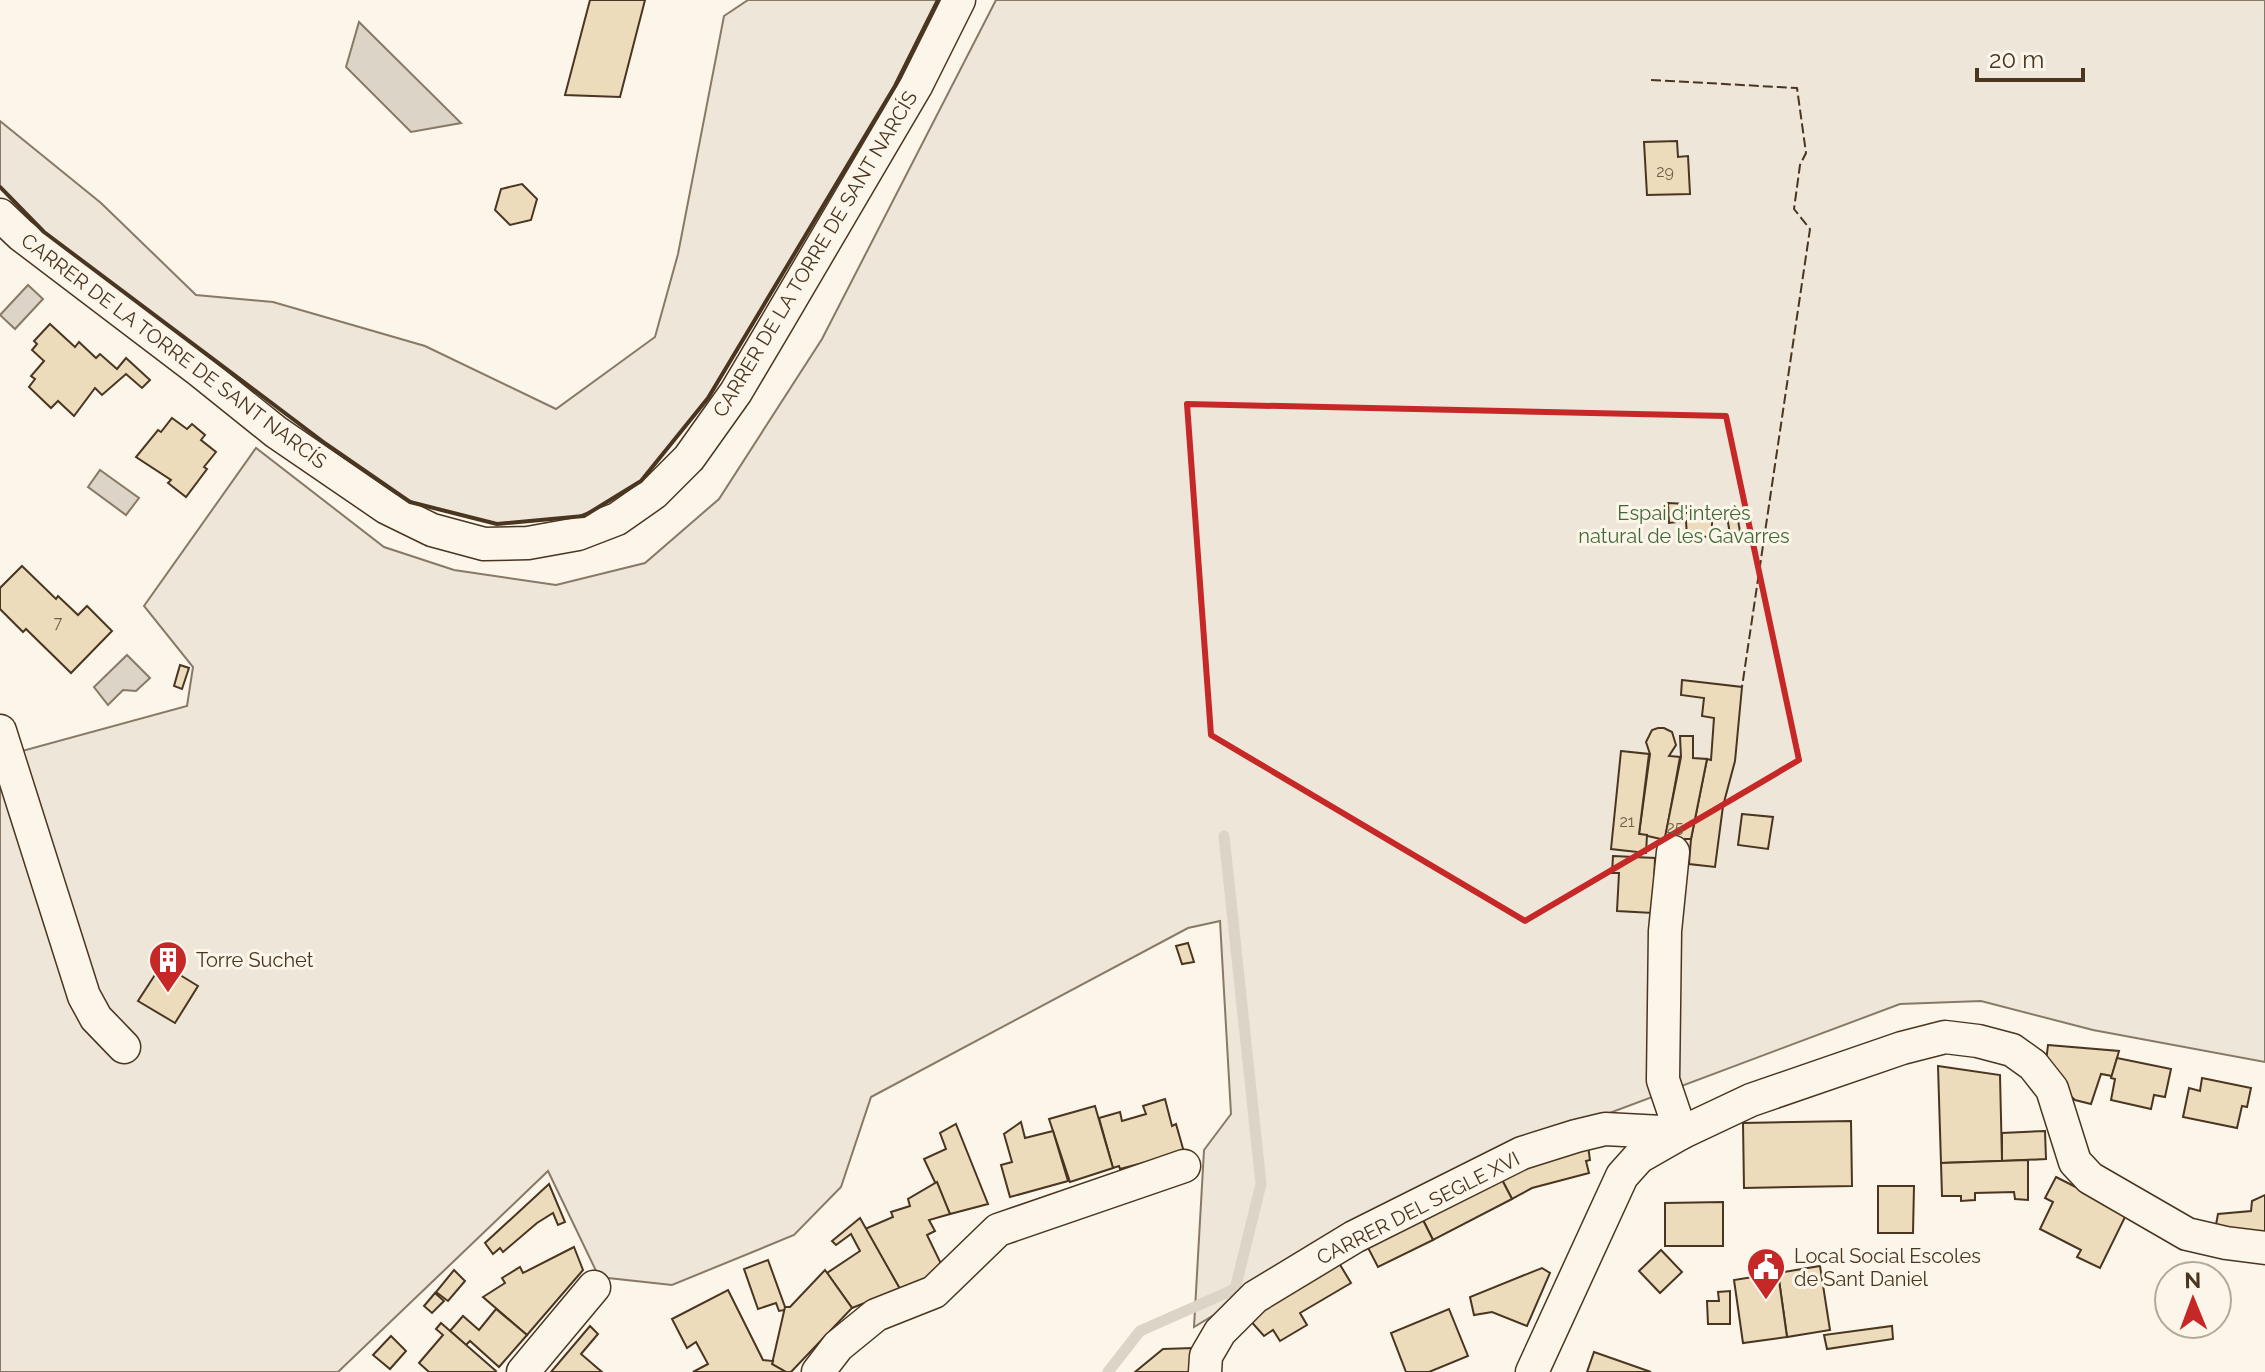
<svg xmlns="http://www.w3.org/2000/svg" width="2265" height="1372" font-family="Raleway,sans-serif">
	<rect width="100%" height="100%" fill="#fbf6e9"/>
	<g fill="#ede6d9" stroke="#887966" stroke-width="2">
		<polygon points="748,0 938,0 895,86 709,398 641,481 584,516 497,524 410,502 326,444 44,232 0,187 0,121 101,203 196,295 273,302 425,346 556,409 655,337 678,254 724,16"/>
		<polygon points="996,0 2265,0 2265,1062 2093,1030 1981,1001 1900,1004 1527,1144 1420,1191 1194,1327 1204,1150 1231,1114 1220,921 1188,928 871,1097 841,1187 794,1235 672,1285 599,1277 548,1171 338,1372 0,1372 0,757 187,706 193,667 144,606 256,448 384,547 454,570 556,585 645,563 719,499 822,339"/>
	</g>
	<g fill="#dcd4c6" stroke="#887966" stroke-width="2">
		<polygon points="359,22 461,123 411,132 346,67"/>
		<polygon points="28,285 43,299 15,329 0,315"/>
		<polygon points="100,470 139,498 126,515 88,487"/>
		<polygon points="127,655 150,678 136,691 123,690 108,705 94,687"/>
	</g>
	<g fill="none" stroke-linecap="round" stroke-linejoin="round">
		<polyline stroke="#dcd4c6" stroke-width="11" points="1108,1372 1140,1331 1235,1289 1261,1184 1224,836"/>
	</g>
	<g fill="#ecdcbc" stroke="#4a3520" stroke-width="2">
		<polygon points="590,0 645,0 620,97 565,95"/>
		<polygon points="1677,141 1678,157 1688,156 1690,194 1647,195 1644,142"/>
		<polygon points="522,184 537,199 531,220 510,225 495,210 501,189"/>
		<polygon points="50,324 75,347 79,342 96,358 100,354 117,369 126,358 150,380 142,388 126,374 102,395 95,388 74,416 58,401 51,408 29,387 35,379 31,376 44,361 32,350 37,344 34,341"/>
		<polygon points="172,418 187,429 192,424 205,435 201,440 216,452 204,467 207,469 186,497 168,483 171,480 136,457 158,430 161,432"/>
		<polygon points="1668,503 1687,504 1687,513 1712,515 1712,537 1687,536 1686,521 1669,523"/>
		<polygon points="1737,515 1741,537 1731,539 1727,517"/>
		<polygon points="22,566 56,599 58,596 78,615 87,606 112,631 71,673 26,629 23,632 0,609 0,588"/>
		<polygon points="180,665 189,668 182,689 174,686"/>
		<polygon points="1682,680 1742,687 1735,761 1723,806 1715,867 1689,864 1691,839 1707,759 1711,760 1714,718 1702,716 1704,698 1681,695"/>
		<polygon points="1658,728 1664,728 1672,732 1676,745 1669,756 1680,757 1665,840 1639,834 1650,754 1646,742 1652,730"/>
		<polygon points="1680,736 1693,736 1693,758 1707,759 1691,839 1684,839 1684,842 1665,837 1681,757"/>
		<polygon points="1621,751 1649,754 1639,834 1647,835 1646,853 1611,849"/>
		<polygon points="1742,814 1773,817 1768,849 1738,845"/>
		<polygon points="1613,856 1655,858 1653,913 1617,911 1619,873 1612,873"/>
		<polygon points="1188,943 1194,962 1182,964 1176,946"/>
		<polygon points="162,964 198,986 175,1023 138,1001"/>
		<polygon points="2048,1045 2119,1051 2112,1076 2101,1074 2091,1104 2075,1100 2064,1090 2046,1062"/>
		<polygon points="2117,1058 2171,1069 2165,1097 2154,1095 2151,1109 2111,1100 2115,1079 2111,1078"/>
		<polygon points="1938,1066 2000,1075 2002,1161 1941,1163"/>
		<polygon points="2202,1078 2251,1088 2247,1107 2242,1106 2237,1128 2183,1117 2189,1088 2200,1091"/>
		<polygon points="1165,1099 1172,1126 1176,1124 1184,1152 1120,1169 1119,1166 1113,1168 1099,1118 1120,1112 1122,1121 1146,1114 1143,1106"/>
		<polygon points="1095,1106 1113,1168 1070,1182 1049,1119"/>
		<polygon points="1851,1121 1852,1186 1744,1188 1743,1123"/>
		<polygon points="1021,1122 1025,1138 1053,1131 1068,1181 1010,1197 1001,1165 1012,1162 1004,1134"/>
		<polygon points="956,1124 988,1204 950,1214 924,1159 946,1149 940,1133"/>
		<polygon points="2045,1131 2046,1159 2002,1161 2002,1133"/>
		<polygon points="1588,1146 1590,1160 1586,1161 1589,1173 1532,1188 1512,1199 1499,1174"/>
		<polygon points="2028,1160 2028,1200 2015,1199 2014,1192 1975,1193 1975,1200 1961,1201 1961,1196 1942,1196 1941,1163"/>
		<polygon points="1499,1174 1512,1199 1433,1240 1420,1214"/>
		<polygon points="2056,1177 2127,1213 2100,1268 2077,1257 2081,1250 2040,1229 2053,1202 2045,1198"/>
		<polygon points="937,1182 950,1214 929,1220 935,1231 927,1235 945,1272 900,1289 865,1229 893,1217 891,1212 910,1206 908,1199"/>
		<polygon points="549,1184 565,1222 558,1225 553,1213 537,1223 503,1252 500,1248 493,1254 485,1243"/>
		<polygon points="1878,1186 1914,1186 1913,1233 1878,1233"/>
		<polygon points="2265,1195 2265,1238 2215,1230 2218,1214 2251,1211 2252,1201"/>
		<polygon points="1723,1202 1723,1246 1665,1246 1665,1203"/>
		<polygon points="1420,1214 1433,1240 1378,1267 1365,1242"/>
		<polygon points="860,1218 900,1289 852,1308 827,1273 860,1251 851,1234 836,1245 832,1241"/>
		<polygon points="574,1247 583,1270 527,1335 483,1297 505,1283 502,1278 520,1267 523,1273"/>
		<polygon points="1661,1250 1682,1272 1660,1293 1639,1271"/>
		<polygon points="1336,1258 1351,1283 1300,1313 1307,1325 1280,1341 1273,1330 1264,1336 1247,1317"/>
		<polygon points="768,1260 785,1307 785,1310 779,1311 776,1303 758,1309 744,1269"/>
		<polygon points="1820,1266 1830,1330 1787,1337 1778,1273"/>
		<polygon points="1542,1268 1550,1273 1527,1326 1492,1312 1474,1315 1470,1297"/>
		<polygon points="454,1270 465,1281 448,1301 436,1292"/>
		<polygon points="825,1270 852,1308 791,1372 786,1372 772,1364 785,1307 790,1307"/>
		<polygon points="1778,1273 1787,1337 1743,1343 1734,1280"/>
		<polygon points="728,1290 763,1360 773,1361 772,1364 786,1372 693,1372 708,1364 696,1342 687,1348 672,1319"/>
		<polygon points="1730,1291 1730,1324 1708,1324 1707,1301 1719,1301 1718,1292"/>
		<polygon points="435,1293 444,1301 432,1313 424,1306"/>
		<polygon points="496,1309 527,1335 499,1367 470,1341 466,1345 450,1331 463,1316 479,1330"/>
		<polygon points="1449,1309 1468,1356 1429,1372 1406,1372 1391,1333"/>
		<polygon points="441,1323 496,1371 495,1372 429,1372 419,1363 443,1335 436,1329"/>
		<polygon points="590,1326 598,1334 581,1354 602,1372 551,1372"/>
		<polygon points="1892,1326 1893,1339 1827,1349 1824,1335"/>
		<polygon points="391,1336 406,1351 390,1369 373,1355"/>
		<polygon points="1193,1348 1194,1372 1135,1372 1163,1349"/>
		<polygon points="1594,1352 1651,1372 1587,1372"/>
	</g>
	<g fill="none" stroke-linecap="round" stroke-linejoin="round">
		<g stroke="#4a3520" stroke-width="35">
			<g id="street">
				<polyline points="0,215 21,235 200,371 276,432 387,508 432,530 484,544 528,543 578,534 617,519 654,493 689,458 736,392 778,321 916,86 959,0"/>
				<polyline points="0,731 84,996 96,1018 124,1047"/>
				<polyline points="1673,852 1665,931 1663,1080 1681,1133"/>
				<polyline points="523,1372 594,1287"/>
				<polyline points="818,1372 838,1346 876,1315 934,1292 998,1230 1184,1166"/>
				<polyline points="1205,1372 1206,1356 1220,1332 1255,1297 1354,1237 1522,1153 1576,1136 1605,1129 1681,1133"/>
				<polyline points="1532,1372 1622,1176 1639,1157 1681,1133 1751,1100 1902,1048 1945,1037 1978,1041 2012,1050 2033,1065 2052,1089 2075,1162 2090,1178 2187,1234 2226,1243 2265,1248"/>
			</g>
		</g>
		<use href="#street" stroke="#fbf6e9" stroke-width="32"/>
		<polyline stroke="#4a3520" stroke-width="2" stroke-dasharray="10 4" stroke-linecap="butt" points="1651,80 1797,88 1806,153 1800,165 1794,209 1810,229 1742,687"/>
		<polyline stroke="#4a3520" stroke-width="4" points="0,187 44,232 326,444 410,502 497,524 584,516 641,481 708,398 895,86 938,0"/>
	</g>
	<path fill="none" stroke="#c62828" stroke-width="6" stroke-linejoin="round" d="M1187,404L1726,416L1799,760L1525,921L1211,735Z"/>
	<defs>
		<g id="building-pin" transform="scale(2)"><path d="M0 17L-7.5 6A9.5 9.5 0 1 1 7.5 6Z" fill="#c62828" stroke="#fbf6e9"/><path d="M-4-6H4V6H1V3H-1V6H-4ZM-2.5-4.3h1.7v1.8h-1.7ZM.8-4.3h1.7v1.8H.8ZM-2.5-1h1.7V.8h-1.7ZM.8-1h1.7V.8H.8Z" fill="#fff"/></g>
		<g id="civic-pin" transform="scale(2)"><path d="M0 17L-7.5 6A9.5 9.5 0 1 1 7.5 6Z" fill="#c62828" stroke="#fbf6e9"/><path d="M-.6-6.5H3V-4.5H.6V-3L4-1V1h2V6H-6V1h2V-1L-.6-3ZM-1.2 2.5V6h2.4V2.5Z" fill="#fff"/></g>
	</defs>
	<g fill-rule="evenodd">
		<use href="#building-pin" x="168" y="960"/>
		<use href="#civic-pin" x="1766" y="1267"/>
	</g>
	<g text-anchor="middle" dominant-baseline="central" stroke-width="6" stroke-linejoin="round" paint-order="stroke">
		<g font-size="16" fill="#725f47">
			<text x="1665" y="171">29</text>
			<text x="58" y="622">7</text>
			<text x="1627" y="821">21</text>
			<text x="1675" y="827">25</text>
		</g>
		<g font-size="20" fill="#4a3520" stroke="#fbf6e9">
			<text transform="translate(815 254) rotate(-59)">CARRER DE LA TORRE DE SANT NARCÍS</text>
			<text transform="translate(174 351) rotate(37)">CARRER DE LA TORRE DE SANT NARCÍS</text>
			<text transform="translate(1418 1208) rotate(-27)">CARRER DEL SEGLE XVI</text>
		</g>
		<g font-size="20" fill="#436837" stroke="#fbf6e9">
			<text x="1684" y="513">Espai d'interès<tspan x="1684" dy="23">natural de les Gavarres</tspan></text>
		</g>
		<g font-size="20" fill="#4a3520" stroke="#fbf6e9" text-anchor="start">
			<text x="196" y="960">Torre Suchet</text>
			<text x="1794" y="1256">Local Social Escoles<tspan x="1794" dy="23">de Sant Daniel</tspan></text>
		</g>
	</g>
	<g transform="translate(2193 1300) rotate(359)"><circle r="38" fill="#fbf6e9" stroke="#b4a999" stroke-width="2"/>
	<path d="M0-6L14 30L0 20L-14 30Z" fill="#c62828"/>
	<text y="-12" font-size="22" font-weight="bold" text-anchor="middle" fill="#4a3520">N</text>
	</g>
	<path d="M1977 68v12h106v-12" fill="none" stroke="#4a3520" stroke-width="4"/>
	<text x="1989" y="68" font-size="24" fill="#4a3520" stroke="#fbf6e9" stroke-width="6" paint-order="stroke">20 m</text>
</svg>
